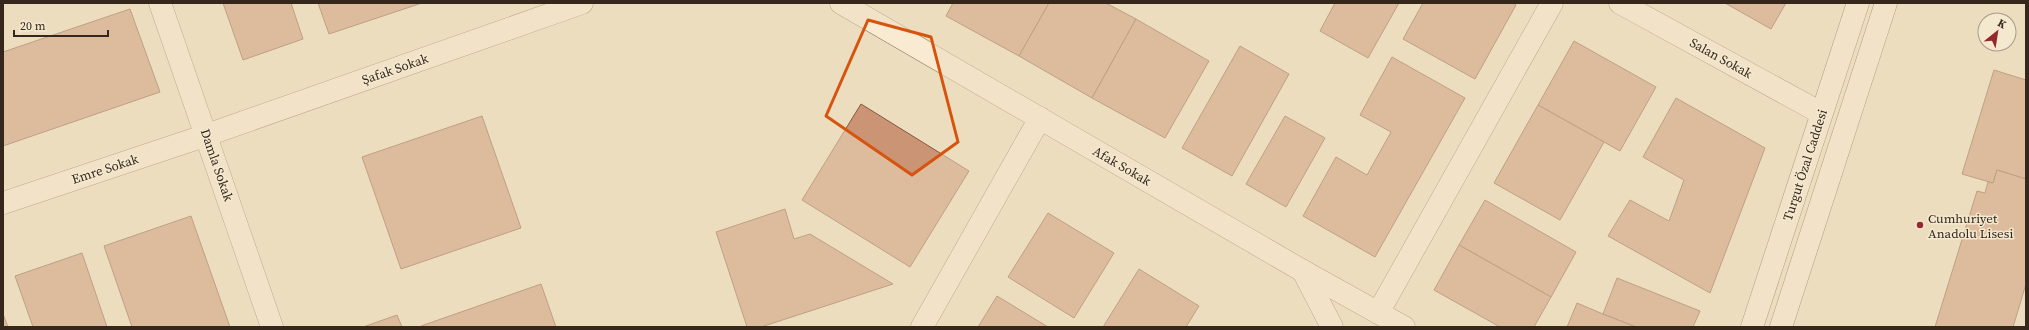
<svg xmlns="http://www.w3.org/2000/svg" width="2029" height="330" font-family="'Source Serif 4',serif">
	<rect width="100%" height="100%" fill="#edddbf"/>
	<g fill="#cb9575" stroke="#84563e">
		<polygon points="223,3 291,3 303,39 243,60"/>
		<polygon points="318,3 422,3 329,34"/>
		<polygon points="953,3 1049,3 1019,56 946,16"/>
		<polygon points="1049,3 1106,3 1136,19 1092,98 1019,56"/>
		<polygon points="1335,3 1399,3 1368,58 1320,31"/>
		<polygon points="1423,3 1512,3 1516,5 1475,79 1403,39"/>
		<polygon points="1725,3 1786,3 1771,29"/>
		<polygon points="130,9 160,92 3,146 3,52"/>
		<polygon points="1136,19 1209,61 1165,138 1092,98"/>
		<polygon points="1574,41 1656,87 1620,151 1538,105"/>
		<polygon points="1240,46 1289,74 1232,176 1182,148"/>
		<polygon points="1392,57 1465,98 1375,257 1303,216 1336,157 1367,175 1391,132 1360,115"/>
		<polygon points="1994,70 2026,80 2026,179 1997,170 1993,183 1962,174"/>
		<polygon points="1676,98 1765,148 1710,293 1608,236 1630,200 1669,221 1684,180 1643,157"/>
		<polygon points="861,104 969,171 910,267 802,200"/>
		<polygon points="1538,105 1604,142 1560,220 1494,183"/>
		<polygon points="482,116 521,228 401,269 362,157"/>
		<polygon points="1285,116 1325,138 1286,207 1246,184"/>
		<polygon points="1997,170 2026,179 2026,284 2013,327 1935,327 1977,191 1985,193 1988,182 1993,183"/>
		<polygon points="1485,200 1576,252 1551,297 1459,245"/>
		<polygon points="785,209 794,239 810,234 893,284 761,327 747,327 716,232"/>
		<polygon points="1048,213 1114,253 1074,318 1008,277"/>
		<polygon points="191,216 230,327 132,327 104,246"/>
		<polygon points="1459,245 1551,297 1534,327 1500,327 1434,290"/>
		<polygon points="82,253 107,327 33,327 15,276"/>
		<polygon points="1139,269 1199,306 1186,327 1103,327"/>
		<polygon points="1617,278 1700,311 1693,327 1636,327 1603,314"/>
		<polygon points="541,284 556,327 421,327 421,326"/>
		<polygon points="997,296 1048,327 978,327"/>
		<polygon points="1577,303 1603,314 1636,327 1567,327"/>
		<polygon points="3,314 8,327 3,327"/>
		<polygon points="397,315 402,327 363,327"/>
	</g>
	<g fill="none" stroke-linecap="round" stroke-linejoin="round">
		<g stroke="#856e58" stroke-width="23">
			<g id="street">
				<polyline points="160,3 272,327"/>
				<polyline points="841,3 1303,271 1404,327"/>
				<polyline points="1620,3 1821,113"/>
				<polyline points="3,203 207,135 582,3"/>
				<polyline points="1303,271 1332,327"/>
				<polyline points="1378,313 1552,3"/>
				<polyline points="922,327 1040,118"/>
			</g>
		</g>
		<g stroke="#674f3b" stroke-width="23">
			<g id="secondary">
				<polyline points="1752,327 1858,3"/>
				<polyline points="1781,327 1886,3"/>
			</g>
		</g>
		<use href="#street" stroke="#f8ebd2" stroke-width="22"/>
		<use href="#secondary" stroke="#f8ebd2" stroke-width="22"/>
	</g>
	<path d="M0 0H2029V330H0ZM868,20L931,37L958,142L912,175L826,116Z" fill="#edddbf" fill-opacity=".55" fill-rule="evenodd"/>
	<path fill="none" stroke="#d6540e" stroke-width="3" stroke-linejoin="round" d="M868,20L931,37L958,142L912,175L826,116Z"/>
	<circle fill="#93292f" stroke="#f4e8cf" stroke-width="1.5" cx="1920" cy="225" r="4"/>
	<g text-anchor="middle" dominant-baseline="central" stroke-width="3" stroke-linejoin="round" paint-order="stroke">
		<g font-size="13" fill="#35271c" stroke="#f4e8cf">
			<text transform="translate(1721 58) rotate(29)">Salan Sokak</text>
			<text transform="translate(395 69) rotate(-19)">Şafak Sokak</text>
			<text transform="translate(217 165) rotate(71)">Damla Sokak</text>
			<text transform="translate(1805 165) rotate(-72)">Turgut Özal Caddesi</text>
			<text transform="translate(1122 166) rotate(30)">Afak Sokak</text>
			<text transform="translate(105 169) rotate(-18)">Emre Sokak</text>
		</g>
		<g font-size="13" fill="#35271c" stroke="#f4e8cf" text-anchor="start">
			<text x="1928" y="218">Cumhuriyet<tspan x="1928" dy="15">Anadolu Lisesi</tspan></text>
		</g>
	</g>
	<rect width="2029" height="330" fill="none" stroke="#35271c" stroke-width="8"/>
	<g transform="translate(1997 32) rotate(30)"><circle r="19" fill="#f4e8cf" stroke="#a89b87"/>
	<path d="M0-3L7 15L0 10L-7 15Z" fill="#93292f"/>
	<text y="-6" font-size="11" font-weight="bold" text-anchor="middle" fill="#35271c">K</text>
	</g>
	<path d="M14 30v6h94v-6" fill="none" stroke="#35271c" stroke-width="2"/>
	<text x="20" y="30" font-size="12" fill="#35271c" stroke="#f4e8cf" stroke-width="3" paint-order="stroke">20 m</text>
</svg>
